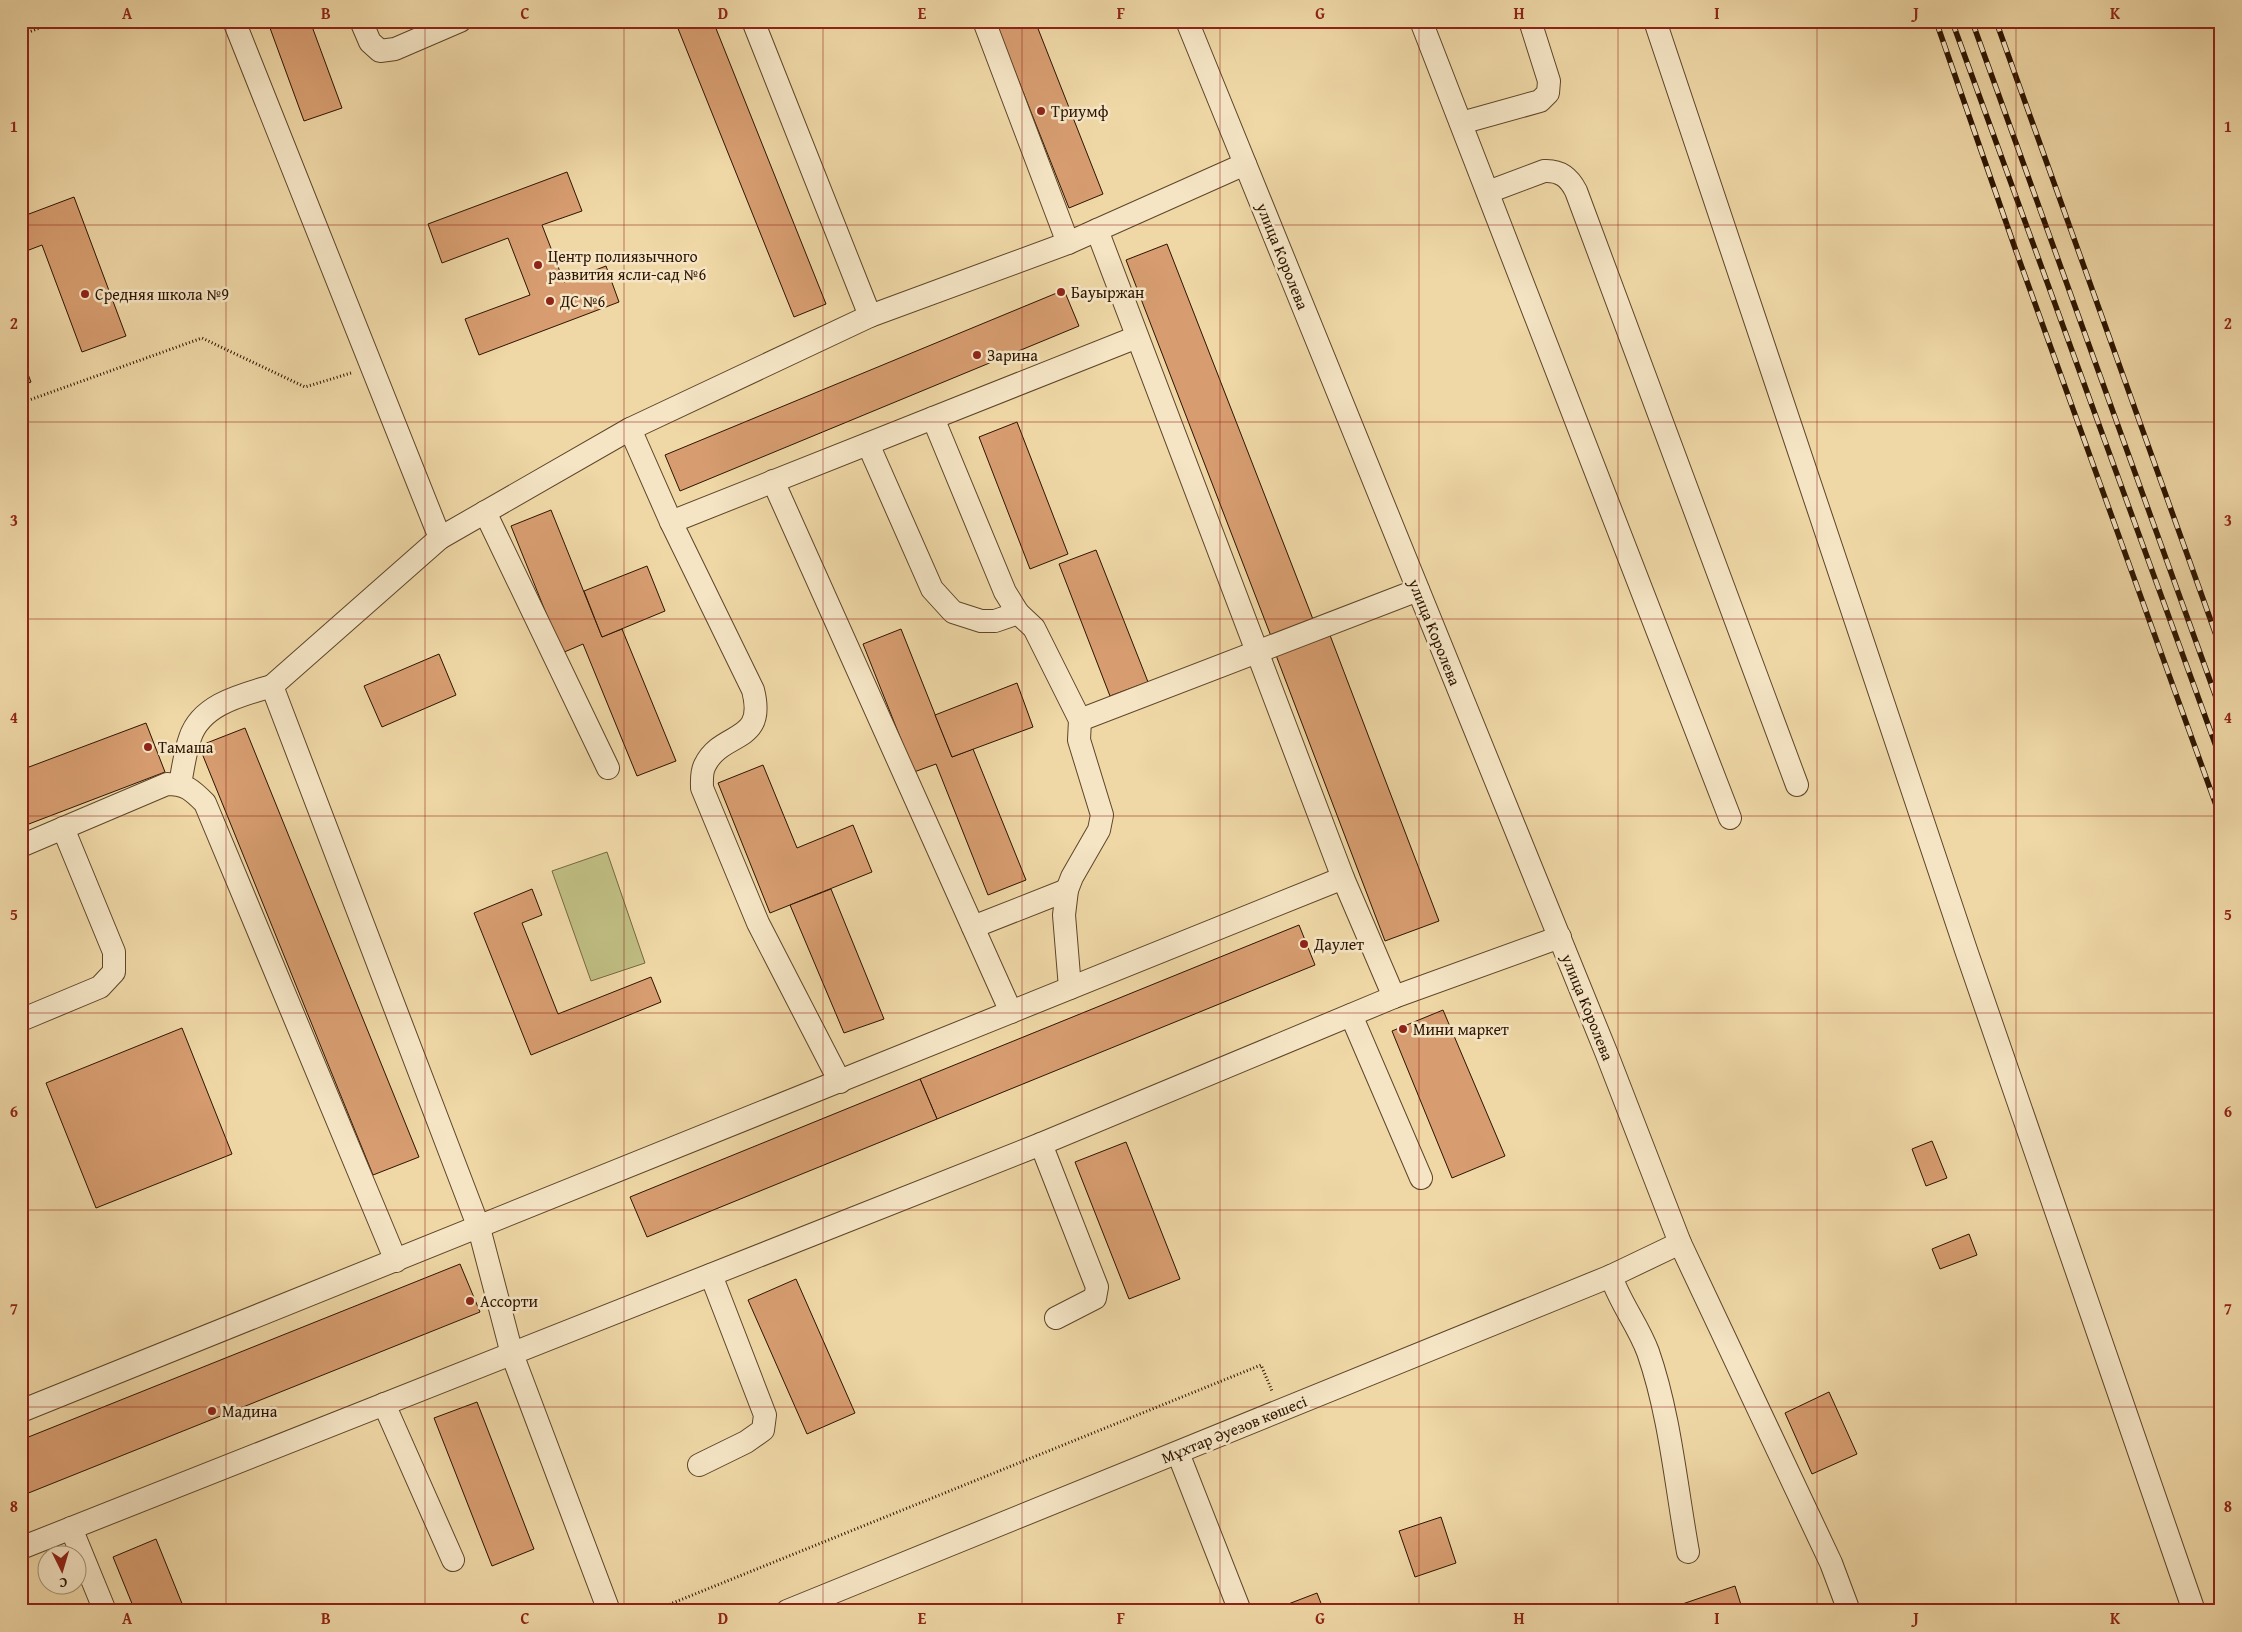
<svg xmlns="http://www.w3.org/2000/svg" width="2242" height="1632" font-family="'Gentium Book Plus',serif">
	<rect width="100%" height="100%" fill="#efd7a6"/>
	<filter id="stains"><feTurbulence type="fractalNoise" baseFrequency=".004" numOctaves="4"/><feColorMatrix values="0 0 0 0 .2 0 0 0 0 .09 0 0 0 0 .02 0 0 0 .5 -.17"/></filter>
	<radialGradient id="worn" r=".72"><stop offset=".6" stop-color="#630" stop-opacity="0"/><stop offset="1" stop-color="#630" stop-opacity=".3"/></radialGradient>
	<polygon fill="#bfbd82" stroke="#766841" points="607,852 645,963 591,981 552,871"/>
	<g fill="#d79d70" stroke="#2c1400">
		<polygon points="288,21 310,21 342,108 304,121 270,28"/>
		<polygon points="675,21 713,21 826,304 794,317"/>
		<polygon points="995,21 1035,21 1103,194 1069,208"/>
		<polygon points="567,172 582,211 542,225 564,282 606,266 619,302 479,355 465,319 530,295 508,238 442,263 428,224"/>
		<polygon points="74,197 126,336 82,352 42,245 21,253 21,217"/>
		<polygon points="1167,244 1316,627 1274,644 1126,260"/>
		<polygon points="1064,290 1079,326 680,491 665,455"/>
		<polygon points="21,356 31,382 21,386"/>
		<polygon points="1017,422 1068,554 1030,569 979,437"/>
		<polygon points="551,510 602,637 622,629 676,761 637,776 583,644 562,653 511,526"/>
		<polygon points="1096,550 1148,682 1110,696 1059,564"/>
		<polygon points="647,566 665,611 602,637 584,591"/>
		<polygon points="901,629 952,757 973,749 1026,880 988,895 936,764 914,772 863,644"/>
		<polygon points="1328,630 1439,921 1385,941 1274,650"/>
		<polygon points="439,654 456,695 382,727 364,686"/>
		<polygon points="1017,683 1033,727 952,757 935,715"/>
		<polygon points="146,723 165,772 21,827 21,770"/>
		<polygon points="245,728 419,1157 373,1175 199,746"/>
		<polygon points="763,765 797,848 853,825 872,872 770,913 718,783"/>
		<polygon points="532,889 542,915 522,923 558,1014 651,977 661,1002 531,1055 474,913"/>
		<polygon points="831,889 884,1019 844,1033 790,905"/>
		<polygon points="1299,925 1315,965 937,1119 920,1079"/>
		<polygon points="1443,1010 1505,1156 1452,1178 1392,1031"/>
		<polygon points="182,1028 232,1154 96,1208 46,1083"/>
		<polygon points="920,1079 937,1119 647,1237 630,1197"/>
		<polygon points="1932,1141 1947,1178 1926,1186 1912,1149"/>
		<polygon points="1126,1142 1180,1279 1129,1299 1075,1162"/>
		<polygon points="1969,1234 1977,1255 1940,1269 1932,1249"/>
		<polygon points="460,1264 480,1312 21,1496 21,1440"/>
		<polygon points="796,1279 855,1413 807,1434 748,1300"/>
		<polygon points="1829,1392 1857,1454 1812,1474 1785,1413"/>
		<polygon points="477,1402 534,1549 492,1566 434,1418"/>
		<polygon points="1441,1517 1456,1563 1415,1577 1399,1531"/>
		<polygon points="156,1539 185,1611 135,1611 113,1557"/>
		<polygon points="1735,1586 1743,1611 1662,1611"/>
		<polygon points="1317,1593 1324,1611 1270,1611"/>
	</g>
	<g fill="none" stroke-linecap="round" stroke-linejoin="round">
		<g stroke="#5d452a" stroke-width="24">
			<g id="minor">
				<polyline points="234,21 440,538 272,686 479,1228 512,1354 609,1611"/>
				<polyline points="361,21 370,42 380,51 395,49 460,21"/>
				<polyline points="753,21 870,316 1068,243 1245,164"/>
				<polyline points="984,21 1068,243"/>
				<polyline points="1187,21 1606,1052 1680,1243 1831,1563 1849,1611"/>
				<polyline points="1421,21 1730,818"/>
				<polyline points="1655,21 1967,953 2194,1611"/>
				<polyline points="1461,123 1540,101 1548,93 1549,81 1530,21"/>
				<path d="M1488,192L1544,171C1560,170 1569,177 1576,191L1797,785"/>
				<polyline points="1097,230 1343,878 1394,997"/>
				<polyline points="933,418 1005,592 1018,613 1034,628 1080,720 1079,740 1102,815 1099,830 1072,877 1067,890 1064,915 1070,988"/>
				<path d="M630,429L671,522L753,690C767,745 722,730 705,765C701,772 702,781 702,788L758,923L840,1082"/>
				<polyline points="868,444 932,589 953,612 981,621 995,621 1018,613"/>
				<polyline points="773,481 1011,1012"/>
				<polyline points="485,512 608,768"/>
				<polyline points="671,522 1137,337"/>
				<polyline points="440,538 630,429 870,316"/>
				<polyline points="1080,720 1418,590"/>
				<path d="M180,784C183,769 185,752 190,738C201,704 242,695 272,686"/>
				<path d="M21,846L167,784C186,784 192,790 205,803L396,1261"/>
				<polyline points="973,927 1067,890"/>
				<polyline points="1351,1015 1421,1178"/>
				<polyline points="21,1020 100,987 114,972 114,952 63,828"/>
				<polyline points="1041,1144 1097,1287 1095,1298 1056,1318"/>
				<path d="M1611,1276C1620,1303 1638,1325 1648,1352C1670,1415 1676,1486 1688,1552"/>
				<polyline points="384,1404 453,1560"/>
				<polyline points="21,1411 1343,878"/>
				<polyline points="1178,1453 1240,1611"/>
				<polyline points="699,1465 746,1442 763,1430 765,1415 711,1275"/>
				<polyline points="71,1528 105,1611"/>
				<polyline points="21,1548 1041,1144 1394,997 1560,937"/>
				<polyline points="787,1611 1611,1276 1680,1243"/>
			</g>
		</g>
		<g stroke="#2c1400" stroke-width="3" stroke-dasharray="1 2.5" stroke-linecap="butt">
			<polyline points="21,35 58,21"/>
			<polyline points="21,403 202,338 305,387 351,373"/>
			<polyline points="653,1611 1261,1365 1272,1391"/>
		</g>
		<use href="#minor" stroke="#f5e5c5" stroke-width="22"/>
		<g stroke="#2c1400" stroke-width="5.5">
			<g id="rail">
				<polyline points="1936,21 2016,251 2221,819"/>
				<polyline points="1952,21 2221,760"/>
				<polyline points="1972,21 2221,711"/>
				<polyline points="1996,21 2221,649"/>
			</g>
		</g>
		<use href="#rail" stroke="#f5e5c5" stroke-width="4" stroke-dasharray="11" stroke-linecap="butt"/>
	</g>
	<path fill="none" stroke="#8f2418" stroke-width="1" stroke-opacity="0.55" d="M226,21V1611M425,21V1611M624,21V1611M823,21V1611M1022,21V1611M1220,21V1611M1419,21V1611M1618,21V1611M1817,21V1611M2016,21V1611M21,225H2221M21,422H2221M21,619H2221M21,816H2221M21,1013H2221M21,1210H2221M21,1407H2221"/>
	<g fill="#8f2418" stroke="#f5e5c5" stroke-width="2">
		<circle cx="1041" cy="111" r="5"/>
		<circle cx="538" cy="265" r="5"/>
		<circle cx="1061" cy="292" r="5"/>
		<circle cx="85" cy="294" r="5"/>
		<circle cx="550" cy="301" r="5"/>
		<circle cx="977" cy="355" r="5"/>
		<circle cx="148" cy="747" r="5"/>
		<circle cx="1304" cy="944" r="5"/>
		<circle cx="1403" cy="1029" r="5"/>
		<circle cx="470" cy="1301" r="5"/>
		<circle cx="212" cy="1411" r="5"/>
	</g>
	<g text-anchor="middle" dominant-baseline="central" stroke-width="5" stroke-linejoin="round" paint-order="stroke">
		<g font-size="16" fill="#2c1400" stroke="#f5e5c5" text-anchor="start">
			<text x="1051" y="111">Триумф</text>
			<text x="548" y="256">Центр полиязычного<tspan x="548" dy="18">развития ясли-сад №6</tspan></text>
			<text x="1071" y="292">Бауыржан</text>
			<text x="95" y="294">Средняя школа №9</text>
			<text x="560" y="301">ДС №6</text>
			<text x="987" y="355">Зарина</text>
			<text x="158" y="747">Тамаша</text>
			<text x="1314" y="944">Даулет</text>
			<text x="1413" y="1029">Мини маркет</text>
			<text x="480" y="1301">Ассорти</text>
			<text x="222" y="1411">Мадина</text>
		</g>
		<g font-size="16" fill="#2c1400" stroke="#f5e5c5">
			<text transform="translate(1283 256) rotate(68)">улица Королева</text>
			<text transform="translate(1435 632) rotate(68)">улица Королева</text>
			<text transform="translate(1588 1007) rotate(68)">улица Королева</text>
			<text transform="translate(1234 1429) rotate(-22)">Мұхтар Әуезов көшесі</text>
		</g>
	</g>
	<rect width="2242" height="1632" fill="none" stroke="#efd7a6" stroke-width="55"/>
	<g transform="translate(62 1570) rotate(175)"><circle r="24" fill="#f5e5c5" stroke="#a59176"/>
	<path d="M0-4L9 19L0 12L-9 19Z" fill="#8f2418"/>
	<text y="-8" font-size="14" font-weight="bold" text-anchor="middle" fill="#2c1400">С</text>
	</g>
	<rect x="28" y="28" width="2186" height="1576" fill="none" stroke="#8f2418" stroke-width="2"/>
	<g font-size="16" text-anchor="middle" font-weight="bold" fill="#8f2418">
		<text x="127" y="19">A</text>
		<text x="326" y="19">B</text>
		<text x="525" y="19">C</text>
		<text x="723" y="19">D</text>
		<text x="922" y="19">E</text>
		<text x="1121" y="19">F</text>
		<text x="1320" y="19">G</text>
		<text x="1519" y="19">H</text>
		<text x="1717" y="19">I</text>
		<text x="1916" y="19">J</text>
		<text x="2115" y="19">K</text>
		<text x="14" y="132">1</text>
		<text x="2228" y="132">1</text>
		<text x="14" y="329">2</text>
		<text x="2228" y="329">2</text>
		<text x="14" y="526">3</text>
		<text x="2228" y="526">3</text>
		<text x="14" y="723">4</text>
		<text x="2228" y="723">4</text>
		<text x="14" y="920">5</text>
		<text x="2228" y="920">5</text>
		<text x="14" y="1117">6</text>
		<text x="2228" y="1117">6</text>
		<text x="14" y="1314">7</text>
		<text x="2228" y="1314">7</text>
		<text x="14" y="1512">8</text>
		<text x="2228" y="1512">8</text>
		<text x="127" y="1624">A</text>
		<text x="326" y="1624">B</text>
		<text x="525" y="1624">C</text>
		<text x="723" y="1624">D</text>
		<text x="922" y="1624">E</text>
		<text x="1121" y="1624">F</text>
		<text x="1320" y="1624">G</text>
		<text x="1519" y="1624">H</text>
		<text x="1717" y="1624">I</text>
		<text x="1916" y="1624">J</text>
		<text x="2115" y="1624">K</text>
	</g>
	<rect width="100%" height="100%" filter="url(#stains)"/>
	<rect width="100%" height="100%" fill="url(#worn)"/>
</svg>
